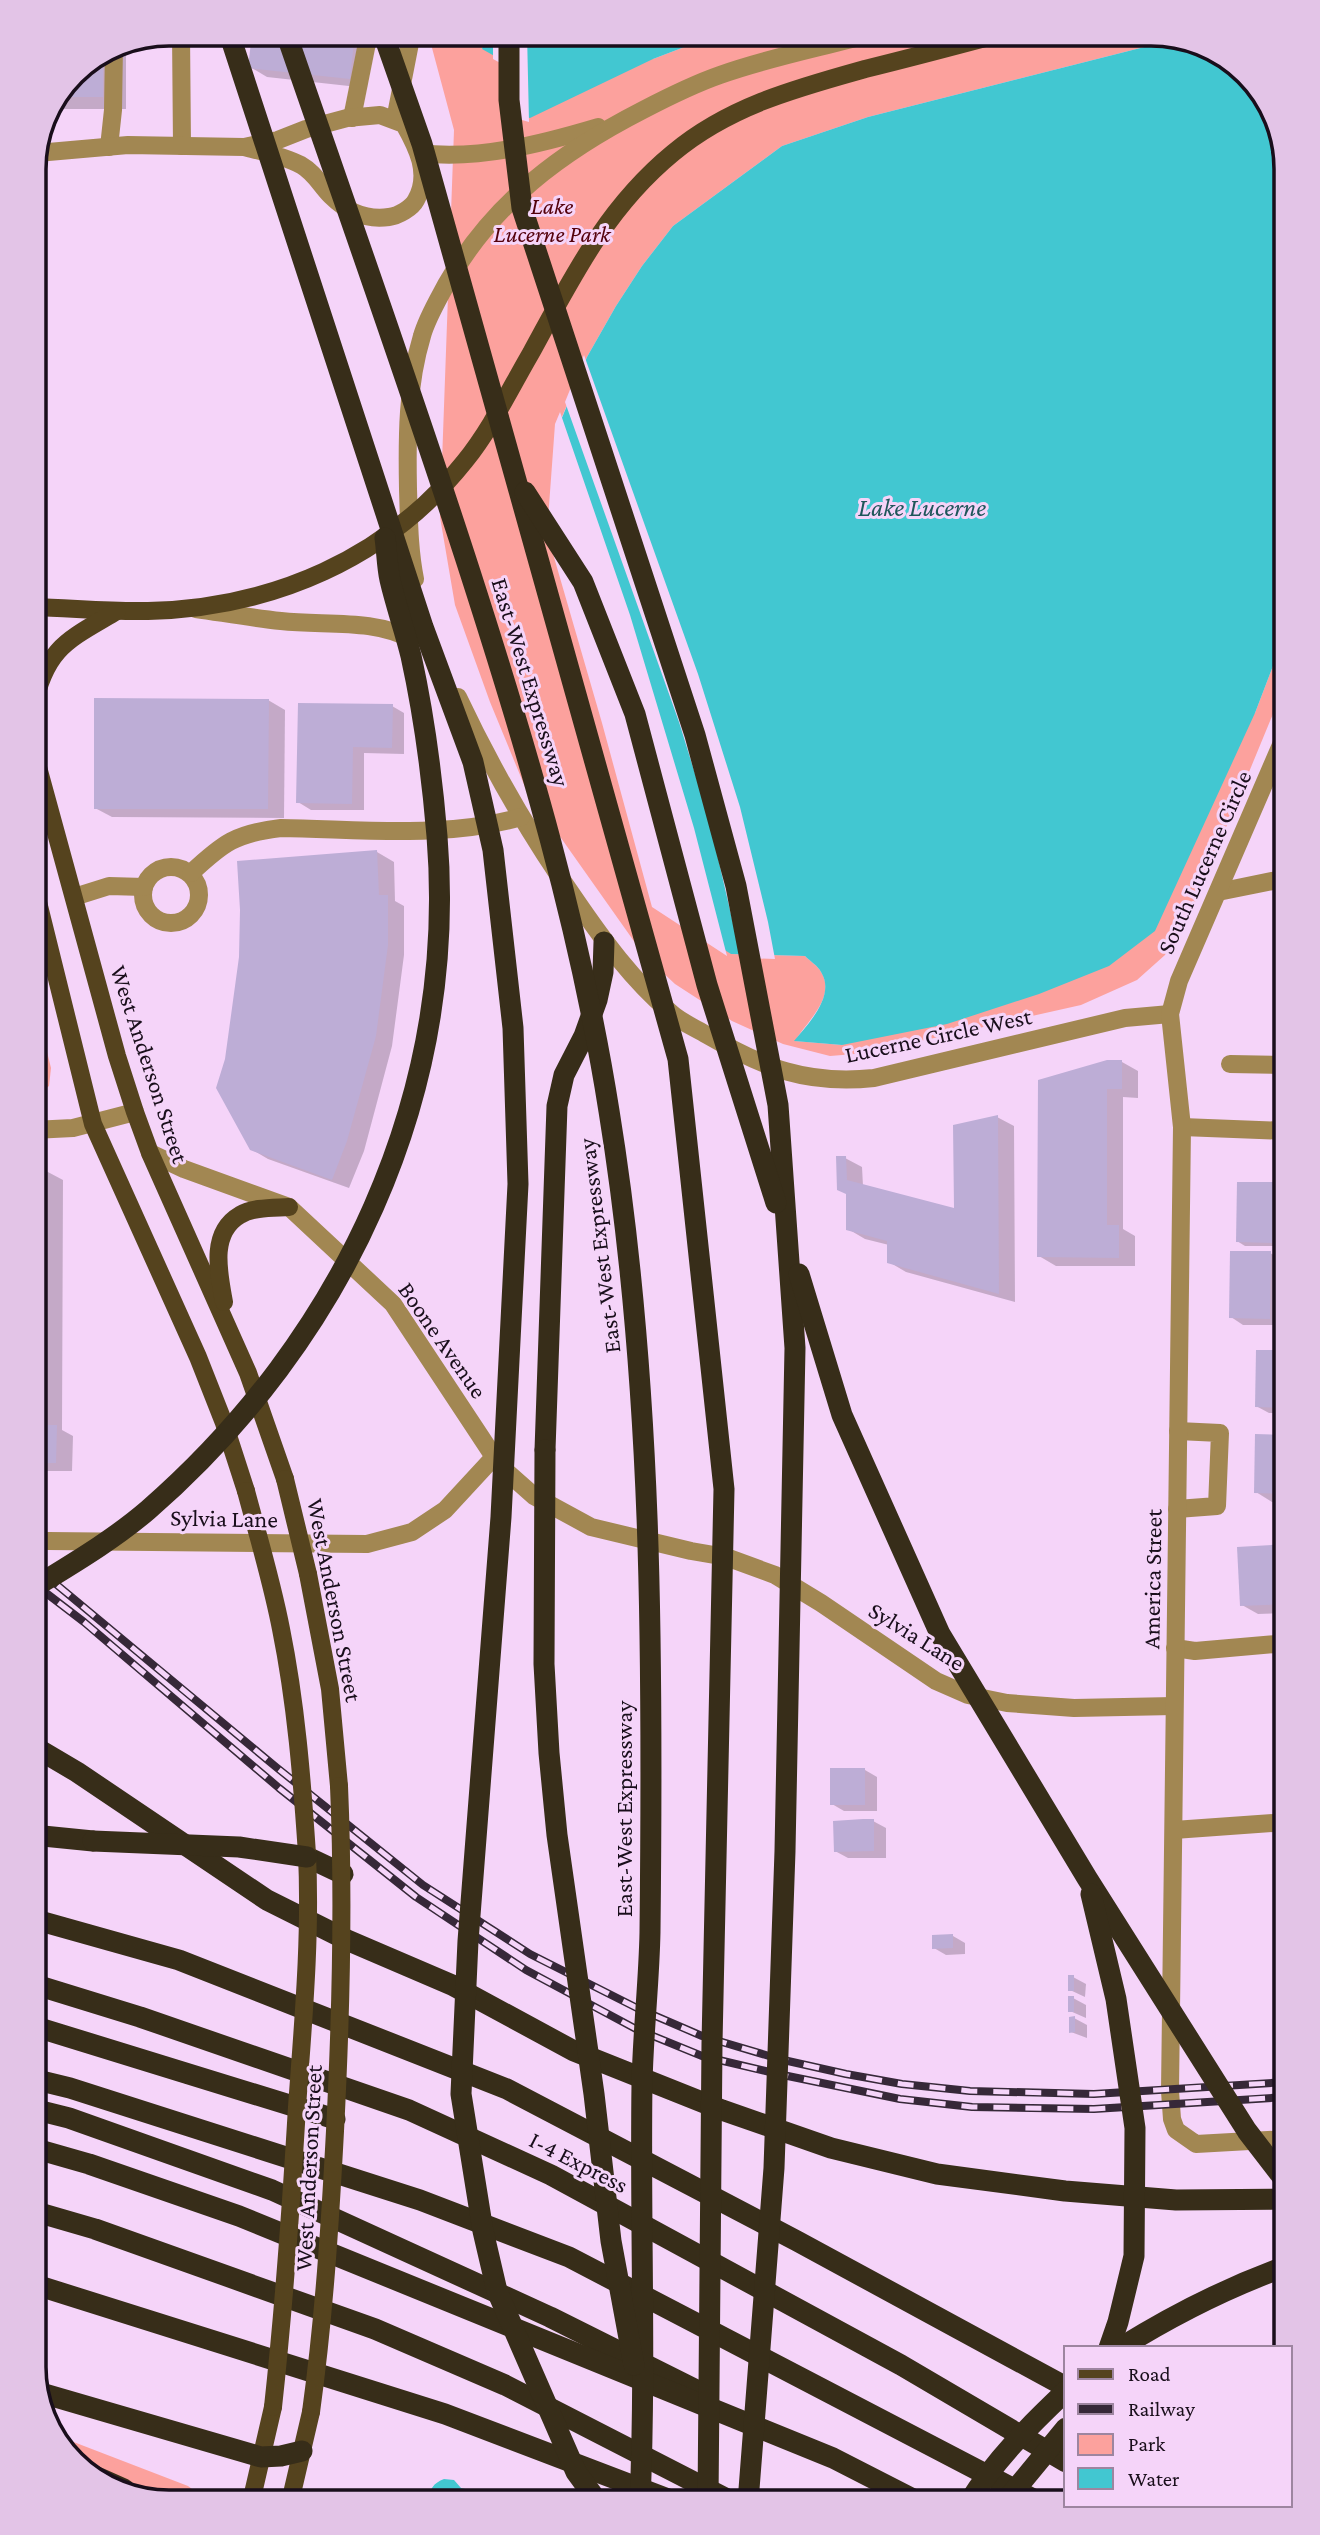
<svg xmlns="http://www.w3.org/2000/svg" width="1320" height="2535" font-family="'Crimson Pro',serif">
	<rect width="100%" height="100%" fill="#f5d4f9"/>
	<g fill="#fca19d">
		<path d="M428,33H487L482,49L653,59L721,33L1161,34L1176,39L868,117L782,146L673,226L642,266L616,306L587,357L559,424L731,954L805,956C810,961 818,966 821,972C837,997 806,1022 795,1041L842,1045L1255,713L1287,629V680L1192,910L1165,955L1137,980L1081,1005L867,1053L830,1056L783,1044L732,1021L675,984L643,954L525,787L490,702L455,605L440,517L454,130Z"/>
		<polygon points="33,996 51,1068 49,1086 44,1090 33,1090"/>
		<polygon points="58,2436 188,2486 208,2501 160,2501 93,2479"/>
	</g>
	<g fill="#42c7d1">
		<polygon points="487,33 721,33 653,59 530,118 517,115 507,63 482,49"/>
		<path d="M1176,39L1234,61L1276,116L1287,168V629L1255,713L1155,931L1109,966L1039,994L947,1024L842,1045L794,1041C808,1024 836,996 821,972C818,966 810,961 805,956L731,954L655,906L559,425L587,357L616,306L642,266L673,226L782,146L868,117Z"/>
		<path d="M444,2479L454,2480L461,2488L482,2493L484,2502H430C428,2489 434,2483 444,2479Z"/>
	</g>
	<g fill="#f5d4f9">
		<polygon points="493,33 527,33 529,122 515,118 504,65 493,59"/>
		<polygon points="584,355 698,674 740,807 768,922 775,959 741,958 709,819 679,722 565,402"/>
		<polygon points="560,412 630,615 694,828 727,956 652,907 602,723 547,533 555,424"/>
	</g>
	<g fill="#0003">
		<polygon points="254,33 372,33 367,88 267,77 250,67"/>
		<polygon points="126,42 126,109 63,109 58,106 73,73 117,43"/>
		<polygon points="268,700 285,710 284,818 112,817 95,808"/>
		<polygon points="392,706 404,713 404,754 364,753 364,810 311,810 298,802"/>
		<polygon points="377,852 394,862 395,901 404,906 404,955 392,1046 364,1151 349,1188 268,1159 251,1149"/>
		<polygon points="1122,1062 1138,1071 1138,1098 1123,1097 1123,1229 1135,1236 1135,1266 1056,1266 1039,1256 1040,1081"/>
		<polygon points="997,1117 1014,1126 1015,1302 906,1272 889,1262 889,1245 865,1239 848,1229 845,1158 862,1167 863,1186 956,1210"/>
		<polygon points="33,1171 46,1171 63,1180 62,1430 73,1436 72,1471 33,1471"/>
		<polygon points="1273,1184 1281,1189 1280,1246 1245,1246 1237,1241"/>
		<polygon points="1270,1253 1283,1260 1282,1325 1243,1325 1231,1317"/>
		<polygon points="1287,1352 1287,1413 1269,1413 1256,1406"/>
		<polygon points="1287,1437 1287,1502 1272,1502 1256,1492"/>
		<polygon points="1287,1546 1287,1613 1258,1614 1242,1605"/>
		<polygon points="865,1770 877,1777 877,1811 844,1811 832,1804"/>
		<polygon points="873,1821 886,1828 886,1858 848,1858 835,1851"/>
		<polygon points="953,1936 965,1943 965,1954 946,1955 934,1948"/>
		<polygon points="1073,1977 1086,1984 1085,1997 1070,1990"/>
		<polygon points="1073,1998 1086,2005 1086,2018 1070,2011"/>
		<polygon points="1074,2018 1087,2025 1087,2038 1071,2032"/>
	</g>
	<g fill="#bdadd6">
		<polygon points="252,33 355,33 350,79 248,68"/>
		<polygon points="103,53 103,97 62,97 73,73"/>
		<polygon points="94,698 269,699 268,809 94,809"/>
		<polygon points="298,703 393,704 392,748 353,747 352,804 296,803"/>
		<polygon points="377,850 379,895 388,895 388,945 376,1036 347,1141 332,1180 250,1150 216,1088 225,1059 239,957 240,910 237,861"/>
		<polygon points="1107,1060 1122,1060 1122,1089 1107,1089 1107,1225 1119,1225 1119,1258 1037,1257 1038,1080"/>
		<polygon points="998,1115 999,1294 887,1263 887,1241 846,1230 846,1194 837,1190 836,1156 846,1156 847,1180 954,1208 953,1125"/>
		<polygon points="33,1169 47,1169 46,1425 57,1425 56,1463 33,1463"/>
		<polygon points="1237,1182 1273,1182 1272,1243 1236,1242"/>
		<polygon points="1230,1251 1271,1251 1270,1319 1229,1318"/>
		<polygon points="1256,1350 1287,1350 1287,1408 1255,1407"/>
		<polygon points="1255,1434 1287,1435 1287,1494 1254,1493"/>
		<polygon points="1287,1544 1287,1604 1240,1606 1237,1547"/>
		<rect x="830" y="1768" width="35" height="37"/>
		<polygon points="863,1819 874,1819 874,1851 834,1852 833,1821"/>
		<polygon points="953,1934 953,1948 932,1949 932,1935"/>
		<rect x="1068" y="1975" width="6" height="16"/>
		<rect x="1068" y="1996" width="6" height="16"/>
		<polygon points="1075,2016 1075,2032 1069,2033 1069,2017"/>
	</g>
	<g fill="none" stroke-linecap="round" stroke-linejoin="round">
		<g stroke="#a28752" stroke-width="18">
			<polyline points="181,33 182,146"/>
			<polyline points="352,118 369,33"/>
			<polyline points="395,120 412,33"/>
			<polyline points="109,147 113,110 114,45"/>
			<path d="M37,153L128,145L244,147L278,140L306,129L347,118L380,115L404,124C417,147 431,174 416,200C412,208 398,216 389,217C367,220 347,212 331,196C320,185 315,173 301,165C284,156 263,152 244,147"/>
			<path d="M420,153C479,160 541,144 598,127"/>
			<path d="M415,579C409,549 409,519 408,489C407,438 407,385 422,336C427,318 438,300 447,283C494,202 561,152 643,110C668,97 694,84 720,75C770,57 824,47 874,33"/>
			<path d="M196,609C224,613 253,618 281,621C325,626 373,618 413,640"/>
			<path d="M458,697C492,769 529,834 575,899C603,940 633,981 671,1013C681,1022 695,1028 707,1035C764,1068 807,1085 874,1078L1125,1018L1170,1014"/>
			<circle cx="171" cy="895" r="28"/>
			<path d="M191,873C223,843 236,833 281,828C360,829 444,839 521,817"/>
			<polyline points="1218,892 1287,878"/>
			<polyline points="74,897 109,886 144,887"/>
			<polyline points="1230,1064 1287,1065"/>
			<polyline points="1182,1127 1287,1131"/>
			<polyline points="33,1130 73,1128 135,1112"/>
			<polyline points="150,1153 184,1169 289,1207 393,1304 500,1466 534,1496 591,1527 691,1551 726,1557 775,1575 821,1603 936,1681 968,1695 1007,1703 1074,1708 1174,1706"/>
			<polyline points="1177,1509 1217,1506 1220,1433 1178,1431"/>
			<polyline points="48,1541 367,1544 412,1532 445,1510 494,1457"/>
			<polyline points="1175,1648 1195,1651 1287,1643"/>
			<polyline points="1174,1830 1287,1822"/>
			<polyline points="1287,2139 1196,2144 1176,2130 1172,2119 1170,2091 1182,1127 1170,1014 1179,981 1287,731"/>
		</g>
		<g stroke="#55431e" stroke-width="18">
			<path d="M33,607C72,608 110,612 148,611C272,608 387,559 465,461C491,429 510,389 531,353C572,278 606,208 673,153C729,106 797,88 865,69C910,58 955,46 1000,34"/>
			<path d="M33,708C46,647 68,640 117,611"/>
			<polyline points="33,749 117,1056 135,1112 150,1153 248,1373 285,1479"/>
			<polyline points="33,882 93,1124 198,1357 224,1423 246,1491"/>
			<path d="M224,1302C219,1274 209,1233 240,1215C253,1207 274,1208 289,1207"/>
			<polyline points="308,1574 330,1689 339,1786"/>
			<polyline points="251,2502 273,2407"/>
			<polyline points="290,2502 311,2412"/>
		</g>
		<g stroke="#372d19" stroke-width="21">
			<polyline points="545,1450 557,1106 564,1075 584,1036 597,1000 603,972 604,942"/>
			<polyline points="33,1746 77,1772 267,1900 347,1940 452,1985 574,2051 722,2110 831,2148 937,2174 1065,2191 1176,2200 1287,2199"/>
			<polyline points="33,1835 93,1841"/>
			<polyline points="307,1857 343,1874"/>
			<polyline points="33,1919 179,1960 507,2089 797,2241 1066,2387"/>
			<polyline points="33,1984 140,2017 409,2110 551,2175 901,2365 1066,2462"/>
			<polyline points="33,2026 335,2119"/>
			<polyline points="33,2079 70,2088 420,2200 569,2257 1039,2502"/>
			<polyline points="33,2109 69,2118 272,2190 550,2317 696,2390"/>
			<polyline points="33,2148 89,2164 239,2216 833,2458 919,2502"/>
			<polyline points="33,2211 95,2229 375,2329 505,2385 733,2502"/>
			<polyline points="33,2284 445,2414 676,2502"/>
			<path d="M1120,2348C1173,2315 1228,2287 1287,2266"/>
			<polyline points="38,2392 261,2457 281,2456 302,2451"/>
			<polyline points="88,2473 124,2489"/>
		</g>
		<g stroke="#362838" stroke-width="8">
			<g id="rail">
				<polyline points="33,1565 276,1767 423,1885 530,1954 637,2008 702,2036 779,2059 846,2074 902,2084 970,2091 1094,2094 1287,2082"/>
				<polyline points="33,1583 84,1622 279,1788 416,1897 526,1970 636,2029 702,2056 778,2074 900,2099 972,2107 1094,2109 1287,2097"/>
			</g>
		</g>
		<use href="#rail" stroke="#f5d4f9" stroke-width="5" stroke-dasharray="16" stroke-linecap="butt"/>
		<g stroke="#55431e" stroke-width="18">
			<polyline points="285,1479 308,1574"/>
			<path d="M246,1491C258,1536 272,1582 281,1629C296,1703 302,1779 307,1854C311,1939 303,2023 297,2107C291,2208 284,2307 273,2407"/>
			<path d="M311,2412C324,2318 330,2225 335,2131C341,2016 344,1901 339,1786"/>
		</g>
		<g stroke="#372d19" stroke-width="21">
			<polyline points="229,33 423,627 473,762 493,850 513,1028 518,1184 501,1517 468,1941 461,2094 483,2231 497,2291 576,2472 598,2502"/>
			<path d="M286,33C348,213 412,392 470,572C527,749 580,927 609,1111C653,1382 653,1658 650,1932C649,1983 643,2033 642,2084C640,2223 646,2362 640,2502"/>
			<polyline points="383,33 422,144 678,1059 724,1489 712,2043 708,2502"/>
			<polyline points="509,33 509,100 522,208 695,735 736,886 778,1105 795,1348 785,1851 774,2168 748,2502"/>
			<polyline points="525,492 583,582 635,714 707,985 776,1203"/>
			<polyline points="799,1274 842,1415 940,1634 1087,1878 1247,2131 1287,2183"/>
			<polyline points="545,1450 544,1664 549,1753 557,1835 594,2094 611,2241 634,2365"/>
			<path d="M33,1588C72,1564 113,1540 148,1510C343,1340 458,1097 437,836C432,776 424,715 411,656C405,631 396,606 390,580C387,567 387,552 385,538"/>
			<polyline points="93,1841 239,1847 307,1857"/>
			<polyline points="1091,1894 1116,1999 1135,2128 1134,2256 1118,2322 1109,2348"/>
			<path d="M969,2502C995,2460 1030,2425 1066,2391"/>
			<polyline points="1005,2502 1066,2428"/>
		</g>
	</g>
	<g text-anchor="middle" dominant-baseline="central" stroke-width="6" stroke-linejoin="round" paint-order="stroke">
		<g font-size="24" font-style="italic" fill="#54000b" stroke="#f5d4f9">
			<text x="552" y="205">Lake<tspan x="552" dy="28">Lucerne Park</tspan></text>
		</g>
		<g font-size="24" fill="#190e1b" stroke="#f5d4f9">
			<text transform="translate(531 682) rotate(73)">East-West Expressway</text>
			<text transform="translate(1204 862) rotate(-66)">South Lucerne Circle</text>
			<text transform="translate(938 1035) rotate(-12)">Lucerne Circle West</text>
			<text transform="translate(150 1064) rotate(72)">West Anderson Street</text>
			<text transform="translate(599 1246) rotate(-97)">East-West Expressway</text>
			<text transform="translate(443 1340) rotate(55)">Boone Avenue</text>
			<text transform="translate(224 1518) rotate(1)">Sylvia Lane</text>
			<text transform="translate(1152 1579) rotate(-89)">America Street</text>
			<text transform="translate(335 1600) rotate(79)">West Anderson Street</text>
			<text transform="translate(917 1636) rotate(32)">Sylvia Lane</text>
			<text transform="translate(623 1809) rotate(-90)">East-West Expressway</text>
			<text transform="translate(579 2162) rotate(27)">I-4 Express</text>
			<text transform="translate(308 2168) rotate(-87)">West Anderson Street</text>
		</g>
		<g font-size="26" font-style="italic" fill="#1f565a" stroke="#f5d4f9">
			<text x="922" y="507">Lake Lucerne</text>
		</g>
	</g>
	<path d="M0 0H1320V2535H0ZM169 46H1151A123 123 0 0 1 1274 169V2367A123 123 0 0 1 1151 2490H169A123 123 0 0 1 46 2367V169A123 123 0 0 1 169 46Z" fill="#e3c4e7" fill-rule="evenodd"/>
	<path fill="none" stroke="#190e1b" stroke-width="3.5" d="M169 46H1151A123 123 0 0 1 1274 169V2367A123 123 0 0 1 1151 2490H169A123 123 0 0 1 46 2367V169A123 123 0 0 1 169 46Z"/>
	<rect x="1064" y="2346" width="228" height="161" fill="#f5d4f9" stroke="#9d85a0" stroke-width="2"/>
	<rect x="1078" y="2369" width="35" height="10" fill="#55431e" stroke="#9d85a0" stroke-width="2"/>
	<text x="1128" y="2381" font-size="21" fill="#190e1b">Road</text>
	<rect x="1078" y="2404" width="35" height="10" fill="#362838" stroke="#9d85a0" stroke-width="2"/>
	<text x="1128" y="2416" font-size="21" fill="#190e1b">Railway</text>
	<rect x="1078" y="2434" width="35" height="21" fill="#fca19d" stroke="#9d85a0" stroke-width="2"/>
	<text x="1128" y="2451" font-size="21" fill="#190e1b">Park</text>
	<rect x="1078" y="2468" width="35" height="21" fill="#42c7d1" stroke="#9d85a0" stroke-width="2"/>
	<text x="1128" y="2486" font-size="21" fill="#190e1b">Water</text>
</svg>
